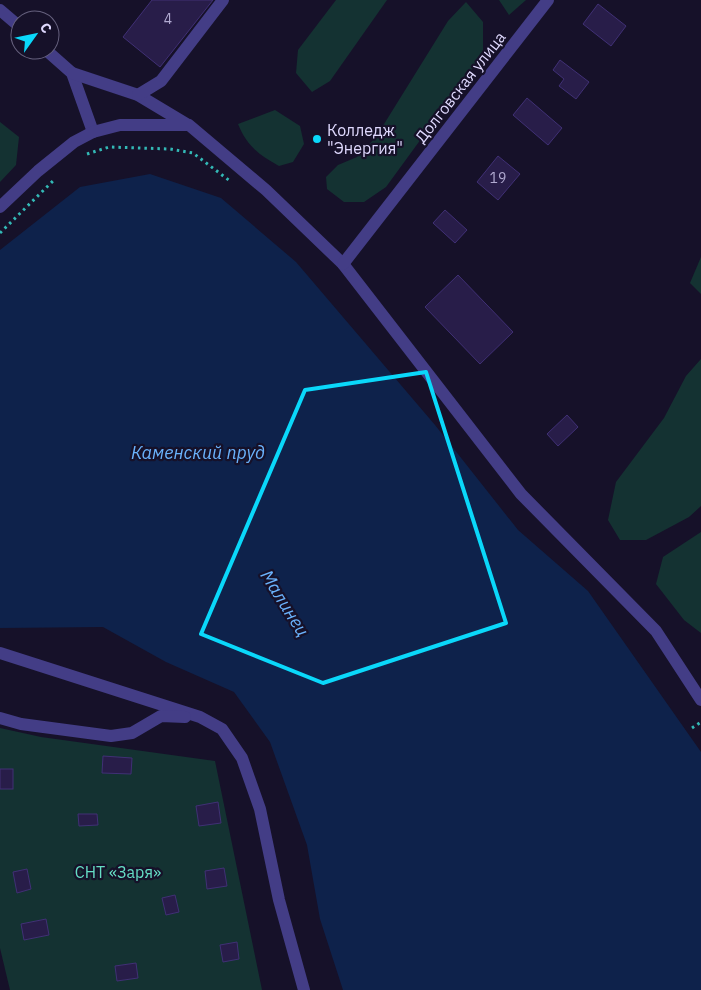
<svg xmlns="http://www.w3.org/2000/svg" width="701" height="990" font-family="'IBM Plex Sans',sans-serif">
	<rect width="100%" height="100%" fill="#161129"/>
	<g fill="#143232">
		<polygon points="336,0 387,0 330,81 312,92 296,73 298,50"/>
		<polygon points="499,0 526,0 509,15"/>
		<polygon points="466,2 483,22 483,54 386,187 364,202 344,202 327,189 326,177 338,165 357,157 376,137 448,21"/>
		<path d="M275,110L300,126L304,144L293,162L279,166C259,155 247,146 238,124Z"/>
		<polygon points="0,122 19,137 16,165 0,182"/>
		<polygon points="701,257 701,294 690,283"/>
		<polygon points="701,359 701,506 689,517 646,540 620,540 608,520 616,482 664,418 686,376"/>
		<polygon points="701,532 701,633 684,620 656,584 663,557"/>
		<polygon points="0,728 41,737 215,761 262,990 10,990 0,948"/>
	</g>
	<polygon fill="#0e224b" points="150,174 221,198 296,262 435,425 518,530 588,591 701,752 701,990 343,990 320,919 307,845 270,742 234,692 166,662 103,627 0,628 0,250 80,187"/>
	<g fill="#281d49" stroke="#403075">
		<polygon points="152,0 213,0 160,67 123,37"/>
		<polygon points="598,4 626,26 611,46 583,24"/>
		<polygon points="560,60 589,82 576,99 559,86 564,79 553,70"/>
		<polygon points="527,98 562,128 548,145 513,115"/>
		<polygon points="498,156 520,174 498,200 477,182"/>
		<polygon points="445,210 467,230 455,243 433,223"/>
		<polygon points="458,275 513,332 480,364 425,307"/>
		<polygon points="567,415 578,427 558,446 547,434"/>
		<polygon points="103,756 132,758 131,774 102,773"/>
		<rect x="0" y="769" width="13" height="20"/>
		<polygon points="218,802 221,823 199,826 196,806"/>
		<polygon points="78,814 97,814 98,825 79,826"/>
		<polygon points="224,868 227,886 207,889 205,871"/>
		<polygon points="27,869 31,889 17,893 13,872"/>
		<polygon points="175,895 179,912 166,915 162,898"/>
		<polygon points="46,919 49,935 24,940 21,924"/>
		<polygon points="237,942 239,959 223,962 220,945"/>
		<polygon points="136,963 138,978 117,981 115,966"/>
	</g>
	<g fill="none" stroke-linecap="round" stroke-linejoin="round">
		<g stroke="#33b9b6" stroke-width="3" stroke-dasharray="2.5 4" stroke-linecap="butt">
			<polyline points="87,154 109,147 170,149 193,153 230,181"/>
			<polyline points="0,233 55,179"/>
			<polyline points="692,728 701,722"/>
		</g>
		<g stroke="#433d86" stroke-width="12">
			<polyline points="0,10 20,27"/>
			<polyline points="46,50 72,73 93,132"/>
			<polyline points="72,73 138,95 188,125"/>
			<polyline points="138,95 161,81 223,0"/>
			<polyline points="0,207 38,171 74,142 93,132 120,125 189,125 266,190 343,264 521,494 656,631 701,700"/>
			<polyline points="343,264 548,0"/>
			<polyline points="0,653 200,717 222,729 242,758 260,809 279,900 304,990"/>
			<polyline points="0,718 21,724 111,736 132,733 161,716 185,717"/>
		</g>
	</g>
	<path fill="none" stroke="#0ad8fa" stroke-width="4" stroke-linejoin="round" d="M426,372L506,623L323,683L201,634L305,390Z"/>
	<circle fill="#0ad8fa" stroke="#161129" stroke-width="2" cx="317" cy="139" r="5"/>
	<g text-anchor="middle" dominant-baseline="central" stroke-width="4.5" stroke-linejoin="round" paint-order="stroke">
		<g font-size="14" fill="#b1aad1">
			<text x="168" y="19">4</text>
			<text x="498" y="178">19</text>
		</g>
		<g font-size="16" fill="#dfd9fe" stroke="#161129">
			<text transform="translate(460 87) rotate(-52)">Долговская улица</text>
		</g>
		<g font-size="16" fill="#dfd9fe" stroke="#161129" text-anchor="start">
			<text x="327" y="130">Колледж<tspan x="327" dy="18">"Энергия"</tspan></text>
		</g>
		<g font-size="16" fill="#65dec5" stroke="#161129">
			<text x="118" y="872">СНТ «Заря»</text>
		</g>
		<g font-size="18" font-style="italic" fill="#6ab2fc" stroke="#161129">
			<text x="198" y="452">Каменский пруд</text>
			<text transform="translate(285 603) rotate(58)">Малинец</text>
		</g>
	</g>
	<g transform="translate(35 35) rotate(57)"><circle r="24" fill="#161129" stroke="#66617e"/>
	<path d="M0-4L9 19L0 12L-9 19Z" fill="#0ad8fa"/>
	<text y="-8" font-size="14" font-weight="bold" text-anchor="middle" fill="#dfd9fe">С</text>
	</g>
</svg>
